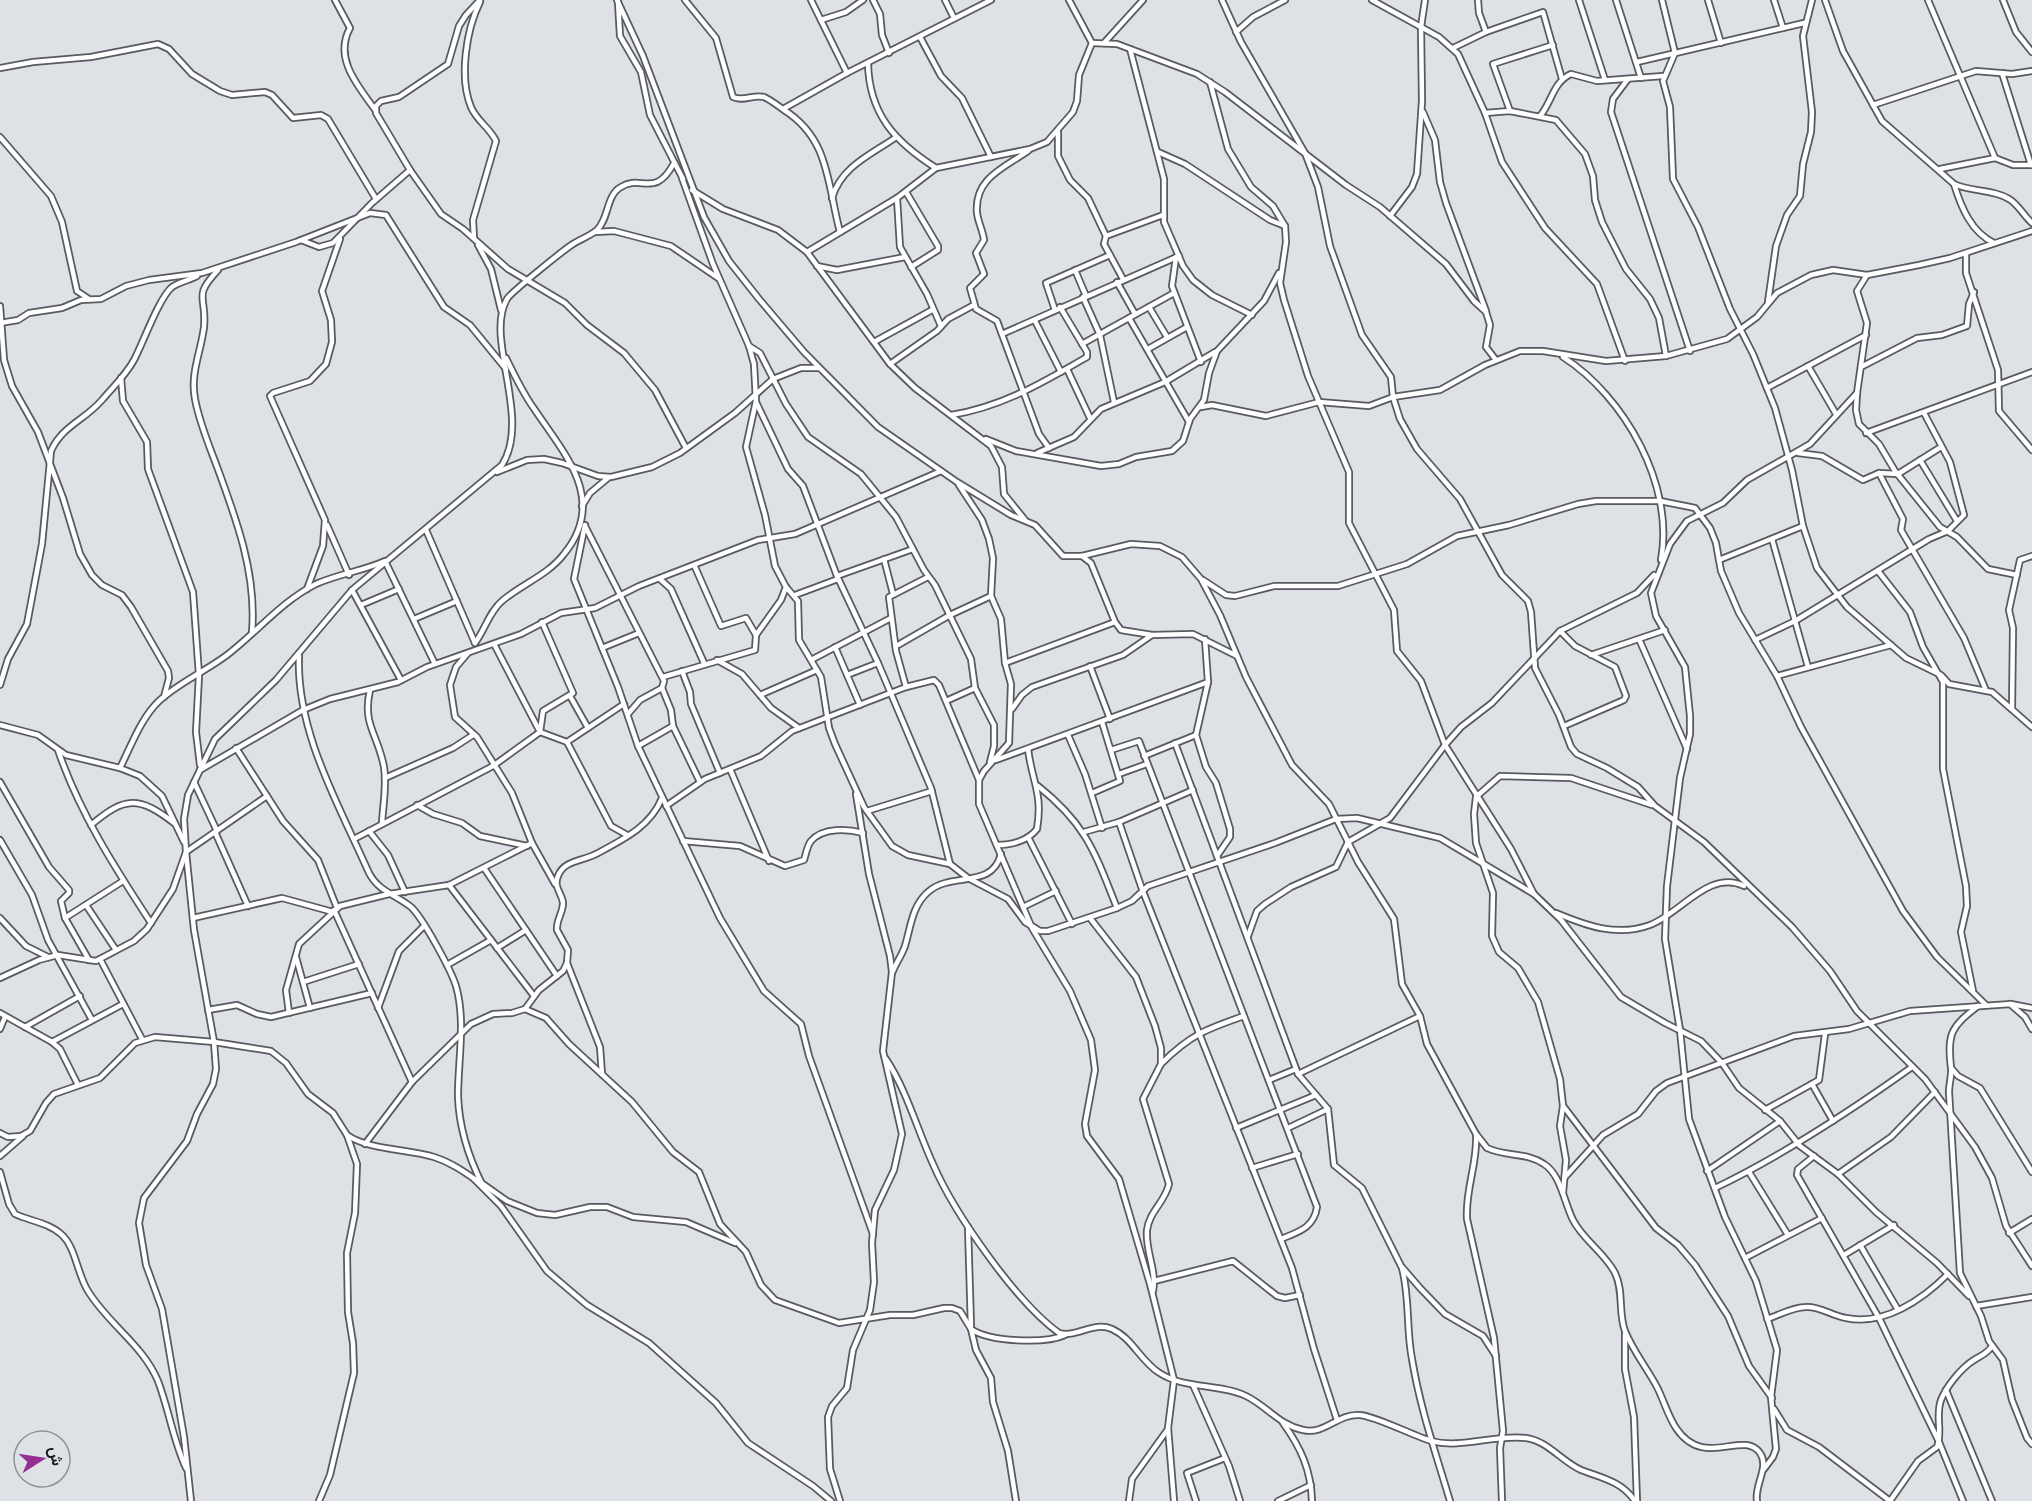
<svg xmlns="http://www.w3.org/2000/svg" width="2032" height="1501" font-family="'Asap Condensed',Vazirmatn,sans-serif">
	<rect width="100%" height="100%" fill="#dee1e6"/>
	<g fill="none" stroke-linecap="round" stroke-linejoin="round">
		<g stroke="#575a5e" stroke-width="8">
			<g id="minor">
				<path d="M335,0L350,28C333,59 359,87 376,111"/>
				<path d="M617,0L643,56L704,217L729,261L759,299L804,352L878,427L957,482L1011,515L1035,525L1063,556H1082L1131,544L1160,546L1182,557L1201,579L1220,615L1246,677L1292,765L1329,804L1358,862L1394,919L1402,984L1420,1016L1427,1044L1476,1134L1487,1148C1506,1157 1527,1152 1544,1164C1561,1175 1564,1202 1573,1220C1583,1240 1605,1253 1615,1273C1624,1291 1618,1313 1625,1331C1633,1351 1647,1368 1657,1387C1664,1401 1668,1416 1676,1428C1704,1470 1743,1429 1760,1453C1770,1467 1754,1485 1757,1501"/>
				<path d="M685,0L716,38L733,97C743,102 754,94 764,97C771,100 778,106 784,110C830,139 827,184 840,232"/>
				<polyline points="811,0 847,73"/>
				<polyline points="873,0 880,14 882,35 889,53"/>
				<polyline points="945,0 954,18"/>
				<polyline points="1222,0 1241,42 1305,153 1318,187 1330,246 1362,335 1391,377 1393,397 1400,419 1417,449 1460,499 1502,575 1528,601 1531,612 1535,668 1559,715 1571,747 1577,754 1607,768 1638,787 1655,806 1704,842 1792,927 1830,971 1857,1011 1925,1079 1975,1147 1992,1178 2006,1226 2032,1266"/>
				<polyline points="1372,0 1439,37 1458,54 1485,113 1502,162 1545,228 1597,284 1625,361"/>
				<polyline points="1478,0 1479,13 1486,32"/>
				<polyline points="1579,0 1605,80"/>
				<polyline points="1616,0 1641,78"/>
				<polyline points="1662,0 1675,53 1663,81 1670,107 1673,179 1698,227 1730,309 1753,354 1775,408 1792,470 1803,526 1817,568 1847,607 1906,658 1941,675 1949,684 1992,692 2032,727"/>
				<polyline points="1708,0 1721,43"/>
				<polyline points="1774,0 1783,28"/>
				<path d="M1825,0L1843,51L1882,121L1954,184C1971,192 1993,189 2009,199C2018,204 2024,216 2032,223"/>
				<polyline points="1928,0 1995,158"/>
				<polyline points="2003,0 2016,32 2032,52"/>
				<polyline points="618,2 620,36 641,72 650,115 683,179"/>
				<polyline points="821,20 846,12 863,0"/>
				<polyline points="1236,32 1253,17 1285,0"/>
				<polyline points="920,37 941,76 962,98 991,157"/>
				<polyline points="1092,43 1117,44 1197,74 1225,92 1346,185 1380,207 1446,264 1474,301 1486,312 1490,325 1486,347 1496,360"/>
				<polyline points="1104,43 1143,0"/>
				<polyline points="1453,48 1486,32 1543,12 1562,79"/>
				<polyline points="1130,49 1164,179 1164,222 1183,266 1193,280 1212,295 1252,315"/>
				<polyline points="1637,62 1804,23"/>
				<path d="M868,63C869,114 895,142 936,168"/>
				<polyline points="0,68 33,62 91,57 158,44 169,49 192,74 220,91 232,95 265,92 272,95 293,118 321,115 328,119 376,199"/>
				<polyline points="2002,73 2031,165"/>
				<polyline points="1628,79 1613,99 1611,112 1690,351"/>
				<polyline points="1210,82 1228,149 1251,187 1273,206 1285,226 1286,242 1280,283 1284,300 1308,376 1349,472 1349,523 1394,610 1397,651 1421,681 1445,745 1511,849 1534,894"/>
				<polyline points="1873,105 1976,71 2012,74 2032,71"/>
				<polyline points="783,109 847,73 991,0"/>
				<polyline points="1510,111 1493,64 1553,45"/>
				<polyline points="1423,112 1435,140 1440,182 1446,203 1486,311"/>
				<polyline points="1485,113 1510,111 1556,120 1585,154 1593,176 1595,200 1602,222 1626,269 1650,299 1659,318 1666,356"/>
				<path d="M1540,116C1552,102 1553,82 1571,74L1597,81L1663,76"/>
				<polyline points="1058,132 1058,156 1070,180 1088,198 1106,236 1104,244 1123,279"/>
				<polyline points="0,137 51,196 62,222 77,291 89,299"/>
				<path d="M1028,151C1004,168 974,178 977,213C978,222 983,231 984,240L976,253L984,274L970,288L976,309L997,321L1039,434L1049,448"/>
				<polyline points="1158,152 1185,164 1270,220 1285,226"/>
				<polyline points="1940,169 1995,158 2013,165 2032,165"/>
				<polyline points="410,170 441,214 463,229 508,269 565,303 587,325 624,353 655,390 686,448"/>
				<polyline points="682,178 713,264 749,346 754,364 756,401 746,447 765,515 775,566 786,587 798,601 799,640 821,677 829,728 835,744 864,807 892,846 908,855 950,864 968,878 1008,899 1025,922 1040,931 1048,931 1117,908 1132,901 1148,886 1275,843 1336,819 1357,818 1440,838 1534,894 1561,920 1621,997 1665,1023 1701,1041 1722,1063 1739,1088 1780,1121 1800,1146 1838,1174 1876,1212 1937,1263 1969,1296"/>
				<path d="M1954,184C1961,207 1971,232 1994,243"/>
				<polyline points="692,190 723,209 778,230 807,252 890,364 915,388 991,446 1002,467 1004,494 1025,520"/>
				<polyline points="906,192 938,246 938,250 911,267"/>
				<path d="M832,198C841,167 870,155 895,138"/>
				<polyline points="897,198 900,247 927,294 941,326"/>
				<polyline points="1390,216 1412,187 1417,174 1422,101 1421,27 1425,0"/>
				<polyline points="595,232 614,231 671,246 718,278"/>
				<polyline points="1106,236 1163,215"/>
				<path d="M474,238L473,220L496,141C490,128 476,120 471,107C459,78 466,30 480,2"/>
				<polyline points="301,240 370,213 386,215 444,307 470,325 506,369"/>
				<polyline points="478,245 491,269 501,310"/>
				<polyline points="807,252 897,198 936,168 1030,149 1047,142 1073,112 1077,101 1079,75 1092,43 1069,0"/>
				<polyline points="1966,253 1966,273 1998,370 1999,411 2032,450"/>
				<polyline points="1176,257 1172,286 1201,362"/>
				<polyline points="817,266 837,270 905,257"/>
				<path d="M218,270C192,298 207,295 204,327C201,352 190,373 195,399C199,421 208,443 216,464C236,518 257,574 252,632"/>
				<polyline points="1075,270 1086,296"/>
				<polyline points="1867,275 1857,291 1867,323 1857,393 1856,410 1859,424 1879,444 1895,471 1940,527 1957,537 1988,569 2017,575"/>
				<polyline points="1117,282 1135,314"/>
				<polyline points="1083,297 1100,335 1114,402"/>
				<polyline points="1768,302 1776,246 1787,215 1800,196 1803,164 1811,132 1812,112 1803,36 1812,0"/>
				<polyline points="0,306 4,360 12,386 38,432 63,498 80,554 92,575 102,585 122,595 131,607 168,671 169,678 164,697"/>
				<polyline points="1149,307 1167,337"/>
				<polyline points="1055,310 1046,283 1110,255"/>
				<polyline points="1129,318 1189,422"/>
				<polyline points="1035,321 1061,372"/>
				<polyline points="0,323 18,320 29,313 62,308 81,300 101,299 126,286 149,280 202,273 296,242 301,240 319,247 333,243 372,203 410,170 376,113 376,106 381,101 399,97 448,64 459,26 466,15 480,0"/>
				<polyline points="1002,334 1179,256"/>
				<polyline points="874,342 932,310"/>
				<polyline points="1082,344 1174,293"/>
				<polyline points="749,346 760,353 786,404 808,437 861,474 896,517 924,570 935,585 971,659 975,688 994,725 994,746 990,762"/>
				<polyline points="1148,349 1187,327"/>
				<path d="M1563,357C1624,396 1675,485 1661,560"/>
				<polyline points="890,364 937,331 948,319 974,305"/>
				<polyline points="1808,366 1836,414"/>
				<polyline points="1861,367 1917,338 1942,335 1967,326 1969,304 1974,292"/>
				<polyline points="1067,369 1090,418"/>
				<polyline points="121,378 123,401 147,442 148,469 193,592 199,675 196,732 200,765"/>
				<polyline points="1767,388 1866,335"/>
				<polyline points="756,402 788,469 803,486 837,576 878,663 931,788 950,864"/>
				<polyline points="1201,407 1212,405 1266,416 1319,402 1369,406 1393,397 1440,390 1485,365 1520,351 1543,351 1606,361 1666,356 1727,339 1757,317 1777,293 1811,275 1833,270 1867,275 1919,265 1950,258 2032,231"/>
				<path d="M951,415C1002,407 1044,382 1087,357V352L1060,307"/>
				<polyline points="1866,433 2032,372"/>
				<polyline points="986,439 1016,451 1101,466 1119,464 1136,457 1172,451 1183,441 1190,419 1204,400 1209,373 1217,351 1264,301 1279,273"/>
				<polyline points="1037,453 1074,437 1101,409 1165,382 1215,352"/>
				<polyline points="1798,453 1822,456 1863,480 1879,473 1898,474 1941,447"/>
				<polyline points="1920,460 1957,521"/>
				<polyline points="497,472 527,460 544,459 562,463 598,476 611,477 652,467 680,453 735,413 773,379 801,368 819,368"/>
				<polyline points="1879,473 1903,519 1901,530 1964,638 1985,688"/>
				<polyline points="959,485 982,520 989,539 993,558 991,596 1001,619 1005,663 1011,684 1009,743 984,771 979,780 979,804 1032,928 1070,991 1091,1040 1095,1070 1085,1124 1087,1136 1119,1179 1150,1284 1174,1380 1168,1428 1174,1501"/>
				<polyline points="582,506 590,493 608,478"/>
				<polyline points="327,525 349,575"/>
				<polyline points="585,525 574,579 618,687 638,746 720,918 764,991 801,1024 809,1056 873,1234"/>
				<polyline points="585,526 664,681 662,688 640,700 628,714"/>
				<polyline points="426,530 475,643"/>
				<polyline points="1772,539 1808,667"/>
				<polyline points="1082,556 1091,563 1115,622 1121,630 1152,635 1193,634 1237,656"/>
				<polyline points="884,559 893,594"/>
				<polyline points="1719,560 1803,526"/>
				<polyline points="695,567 721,626 746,618 756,635"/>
				<polyline points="1878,571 1910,612 1923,647 1943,682 1943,769 1966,886 1967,906 1961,932 1973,991"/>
				<polyline points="837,576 913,549"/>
				<polyline points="660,579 671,589 704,663"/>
				<polyline points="1203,580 1226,595 1235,596 1274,586 1338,586 1407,564 1457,536 1509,525 1578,504 1596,501 1660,501 1695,508 1710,528 1716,543 1721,571 1739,613 1777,676 1801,727 1903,911 1937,957 1986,1005"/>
				<polyline points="307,589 323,546 325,520 270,396 273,393 310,381 326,364 332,342 331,320 322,291 340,239"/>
				<polyline points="352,590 401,680"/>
				<polyline points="795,595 838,579"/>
				<polyline points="361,605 399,589"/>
				<polyline points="414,619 457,601"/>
				<polyline points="1560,631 1575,646 1615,667 1626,696 1624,700 1564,726"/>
				<polyline points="1205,639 1208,682 1196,735 1206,767 1216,783 1230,829 1230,837 1217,856"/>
				<polyline points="1639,639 1687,749"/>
				<polyline points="1755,640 1795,621 1929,539 1948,531 1964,515 1950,462 1924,413"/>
				<path d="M475,643C485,630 489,612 502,601C522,584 548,575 564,554C608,500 565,455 535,410C523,394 515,376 506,358"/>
				<polyline points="494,644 540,732 567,742 611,826 627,835"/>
				<polyline points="898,645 950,615 991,596"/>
				<polyline points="835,647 860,705"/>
				<polyline points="602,648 639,633"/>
				<polyline points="468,653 456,667 450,685 455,717 477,737 512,793 532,843 555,884"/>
				<polyline points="1591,655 1665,630"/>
				<path d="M299,656C296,732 339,805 369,873C379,892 395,894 411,907C423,918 451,970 456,986C466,1021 458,1060 458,1096C459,1127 468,1156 482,1184"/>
				<polyline points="717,660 742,674 771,708 799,728"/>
				<polyline points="811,660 891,618"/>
				<polyline points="1005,663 1115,622"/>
				<polyline points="1090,666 1110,719"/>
				<polyline points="682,671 690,692 691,704 720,773"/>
				<polyline points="847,675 878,663"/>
				<polyline points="1777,676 1891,645"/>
				<polyline points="663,677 755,650 756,635 781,600 786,587"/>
				<path d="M0,685L8,659L27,624L42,544L51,451C62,426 85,420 102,400C113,387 126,375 134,360C143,343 159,298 172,287C179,282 190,280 197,276"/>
				<polyline points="906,687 896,651 889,597 928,577"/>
				<polyline points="662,688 671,710 673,726 700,782"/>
				<path d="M370,690C362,725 378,734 384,767C387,785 383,805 382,823"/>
				<polyline points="760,695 817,670"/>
				<polyline points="570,696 588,728"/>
				<polyline points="946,701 975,688"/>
				<polyline points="1012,709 1022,695 1032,687 1123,655 1152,635"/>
				<polyline points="2012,709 2013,628 2009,610 2020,560 2032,556"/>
				<polyline points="0,725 38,735 66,755 120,768 140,776 162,796 184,842"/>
				<polyline points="1068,735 1085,774 1102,828"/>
				<polyline points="567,742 624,704"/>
				<polyline points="1175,743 1298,1074 1328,1109 1334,1165 1362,1188 1401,1266 1420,1288 1445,1314 1483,1336 1496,1356"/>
				<polyline points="638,746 673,726"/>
				<polyline points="236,748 283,821 318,860 337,908"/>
				<path d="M58,750C79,812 115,868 151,923"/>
				<path d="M1111,750L1139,741L1317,1207C1314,1228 1298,1232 1281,1239"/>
				<polyline points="1144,756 1196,735"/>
				<polyline points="996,760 1208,682"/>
				<path d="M120,768C131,746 141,718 159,701C178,683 206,671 227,655C257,632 282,601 316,584C338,574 363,571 385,561L435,664"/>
				<polyline points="730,769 769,861"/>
				<polyline points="200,770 303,710 330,699 398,682 427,667 521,634 561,613 595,608 639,586 758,540 795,534 941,471"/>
				<polyline points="1119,774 1147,764"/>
				<polyline points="385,778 453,748 473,735"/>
				<polyline points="0,782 49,867 69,890 69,893 61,901 65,918 89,960"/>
				<polyline points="194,782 217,831"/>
				<path d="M1038,786C1087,825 1095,853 1117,908"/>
				<polyline points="1092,793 1120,781 1102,722"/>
				<polyline points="417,805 433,814 462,823 480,836 527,846"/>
				<polyline points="666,806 705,779 761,756 792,731 906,687 934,680 939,685 979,780"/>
				<polyline points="867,811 932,791"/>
				<polyline points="1119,822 1142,889 1292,1268 1314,1349 1337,1420"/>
				<path d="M91,825C125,796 139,796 174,823"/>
				<polyline points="369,831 388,855 405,892"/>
				<polyline points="215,832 248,906"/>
				<polyline points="1084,832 1119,822 1193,790"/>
				<polyline points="1028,837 1072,924"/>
				<polyline points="354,839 493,766 540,732 543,711 573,693 542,622"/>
				<polyline points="0,840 32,895 48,940 92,1020"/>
				<path d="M683,841L740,846L785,866L804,860C806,854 807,846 811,841C823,827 848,829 863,833"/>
				<path d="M997,845C1011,845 1028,841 1037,829C1043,793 1032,782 1028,749"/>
				<polyline points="484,868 557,976"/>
				<polyline points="449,885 534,996"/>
				<polyline points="86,905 116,950"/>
				<polyline points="1023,907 1056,891"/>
				<polyline points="334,910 412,1082"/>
				<path d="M1556,913C1587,926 1617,937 1650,925C1680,914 1709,869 1744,886"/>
				<polyline points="0,918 26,946 48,957"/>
				<polyline points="65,918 123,881"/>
				<polyline points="193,918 282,898 333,912"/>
				<path d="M1090,918L1136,977L1155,1026L1161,1048V1064L1143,1099L1169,1184C1165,1202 1149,1212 1147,1230C1145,1251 1157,1270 1153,1291"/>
				<polyline points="1248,936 1257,911 1265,904 1291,887 1336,867 1348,842 1390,818 1445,745 1461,727 1492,703 1560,631 1637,593 1654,575"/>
				<polyline points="497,948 526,930"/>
				<polyline points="296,957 310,1008"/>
				<polyline points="100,959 142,1039"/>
				<polyline points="567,963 600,1047 602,1074"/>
				<polyline points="447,965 491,940"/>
				<path d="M893,971C896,963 902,955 905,946C911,926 912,906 928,892C951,871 992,890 1001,854"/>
				<polyline points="0,978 39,960 58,955 96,961 134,941 147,929 173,889 186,852 267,796"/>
				<polyline points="303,982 359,964"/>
				<polyline points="2010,1004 2025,1017 2032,1029"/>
				<path d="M1978,1006C1951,1027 1947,1033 1951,1068C1952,1075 1949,1084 1949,1092L1960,1273L1981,1316L1989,1341L2003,1360L2012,1400L2027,1438L2032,1444"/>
				<polyline points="378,1008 399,951 424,926"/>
				<polyline points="525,1009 546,1018 569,1044 632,1102 673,1152 699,1172 720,1224 746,1252 761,1285 775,1300 839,1323 890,1315 913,1315 944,1308 952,1308 960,1311 971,1329"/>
				<polyline points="208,1010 237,1005 257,1014 271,1017 372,993"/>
				<polyline points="0,1013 52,1042 60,1049 78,1085"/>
				<polyline points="289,1013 286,990 299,944 340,906 389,894 449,885 532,843"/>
				<polyline points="25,1027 80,996"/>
				<polyline points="0,1029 5,1017"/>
				<polyline points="52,1042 123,1004"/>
				<path d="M886,1059C907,1091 917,1129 933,1164C954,1213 1016,1302 1059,1333C1077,1338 1093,1321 1112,1329C1132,1338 1140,1360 1158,1372C1184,1390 1219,1383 1246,1396C1267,1406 1279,1425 1303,1430C1325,1435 1337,1414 1359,1415C1373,1415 1414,1436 1431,1441C1461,1449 1495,1434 1526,1438C1548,1441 1561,1461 1581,1470C1602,1478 1621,1481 1635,1501"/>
				<path d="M1161,1064C1190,1035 1206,1029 1244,1016"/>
				<polyline points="1952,1069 1958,1076 1980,1088 2032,1172"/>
				<polyline points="1298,1074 1420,1016"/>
				<polyline points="1269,1080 1296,1069"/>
				<polyline points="1812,1084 1833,1121"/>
				<polyline points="1564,1107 1656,1228 1678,1245 1695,1265 1728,1316 1749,1366 1772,1398"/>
				<polyline points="1765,1110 1819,1080 1825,1034"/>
				<polyline points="1236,1128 1316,1095"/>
				<polyline points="1288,1128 1328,1109"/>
				<polyline points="0,1133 8,1137 21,1136 30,1131 46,1103 54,1094 100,1078 135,1043 155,1037 214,1042 271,1051 286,1063 308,1094 333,1113 347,1135 357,1164 355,1213 347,1253 348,1312 353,1343 354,1373 330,1475 319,1501"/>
				<path d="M1476,1134C1478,1163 1465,1189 1467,1219L1494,1338L1503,1431L1500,1448L1502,1501"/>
				<path d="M347,1135C368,1150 409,1149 434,1157C450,1162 463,1171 476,1180"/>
				<path d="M365,1144L412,1082L471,1024L493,1014L512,1013L525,1009L539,990L563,971L567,963L568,950L557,930C556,920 563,913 563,903C562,893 553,887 558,876C564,860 583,861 596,854C624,839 650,827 662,798"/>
				<polyline points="0,1156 23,1136"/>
				<polyline points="1814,1156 1798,1169 1797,1175 1879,1318 1939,1442 1963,1501"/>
				<polyline points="1252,1168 1298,1154"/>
				<polyline points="1707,1171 1780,1121"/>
				<path d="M0,1172L9,1204L15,1214C30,1221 49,1223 61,1234C76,1247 77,1274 88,1291C108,1324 143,1345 158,1381C169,1410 173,1440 186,1468"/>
				<polyline points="1749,1172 1788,1235"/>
				<polyline points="1838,1174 1891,1137 1935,1092"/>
				<polyline points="1565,1177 1603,1135 1638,1114 1656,1091 1667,1083 1794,1036 1849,1029 1910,1011 2011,1004 2032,1008"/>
				<polyline points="474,1179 501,1206 547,1271 587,1305 649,1343 716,1403 748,1443 813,1486 831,1501"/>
				<polyline points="483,1184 507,1201 537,1213 555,1215 590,1207 607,1207 633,1217 686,1222 735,1243"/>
				<path d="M1715,1188C1784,1155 1849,1112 1912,1067"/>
				<polyline points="1563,1193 1566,1160 1560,1126 1563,1106 1560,1079 1538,1002 1518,968 1499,952 1492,936 1493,893 1476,843 1474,814 1476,797 1500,776 1571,778 1652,805"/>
				<polyline points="968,1227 971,1326"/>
				<polyline points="2009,1233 2032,1219"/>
				<polyline points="1860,1245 1898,1310"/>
				<polyline points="1844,1255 1894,1225"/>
				<polyline points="1745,1258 1822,1218"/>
				<path d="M1402,1268C1410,1298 1406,1329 1412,1359C1420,1408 1436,1454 1450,1501"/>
				<polyline points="1154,1281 1233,1261 1277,1296 1285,1298 1300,1295"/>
				<polyline points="1976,1306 2032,1297"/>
				<path d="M1767,1319C1779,1315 1793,1307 1806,1307C1820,1306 1832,1316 1846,1318C1884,1326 1922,1300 1948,1274"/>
				<polyline points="1625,1334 1625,1369 1634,1417 1637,1501"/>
				<polyline points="1193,1385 1229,1466 1240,1501"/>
				<polyline points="1946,1390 1992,1501"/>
				<polyline points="1774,1409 1787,1430 1819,1447 1890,1501"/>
				<path d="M1283,1423C1301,1448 1311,1470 1312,1501"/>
				<polyline points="1764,1469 1773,1457 1776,1449 1771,1397 1777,1350 1756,1281 1725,1217 1689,1119 1680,1030 1665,939 1667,886 1680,778 1690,734 1690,716 1685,667 1656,616 1651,593 1670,544 1687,521 1723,503 1747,480 1810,444 1857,393"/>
				<path d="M191,1501L184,1437L162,1309L146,1265L139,1223L144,1198L187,1141L197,1114L213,1084L216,1069L214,1042L194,930L186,852L184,819L188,795L215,739L276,680L352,590L502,465C532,418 484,338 507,299C510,293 565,249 573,244C581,239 590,236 597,230C609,219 606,195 621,187C641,174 655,199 674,163"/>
				<polyline points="840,1501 830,1469 828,1417 832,1406 847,1388 853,1350 870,1310 874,1282 872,1243 875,1210 894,1170 902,1134 883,1051 892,972 890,956 869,874 856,794"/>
				<path d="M1016,1501L1008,1451L993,1402L991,1378L976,1350L971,1329C989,1342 1045,1344 1065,1335"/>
				<polyline points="1129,1501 1132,1479 1168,1429"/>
				<polyline points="1196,1501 1187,1473 1225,1458"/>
				<polyline points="1278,1501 1311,1485"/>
				<path d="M1890,1501L1918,1461L1937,1447C1943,1432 1935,1416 1941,1400C1946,1387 1961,1368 1974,1360C1982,1355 1987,1354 1992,1346"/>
			</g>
		</g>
		<use href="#minor" stroke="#fff" stroke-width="4.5"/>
	</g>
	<g transform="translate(42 1459) rotate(78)"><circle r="28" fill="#dee1e6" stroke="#909296" stroke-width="1.5"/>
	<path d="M0-4.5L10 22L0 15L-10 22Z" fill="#962f93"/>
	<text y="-9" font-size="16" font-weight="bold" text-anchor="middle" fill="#1a1b1d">ش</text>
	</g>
</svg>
